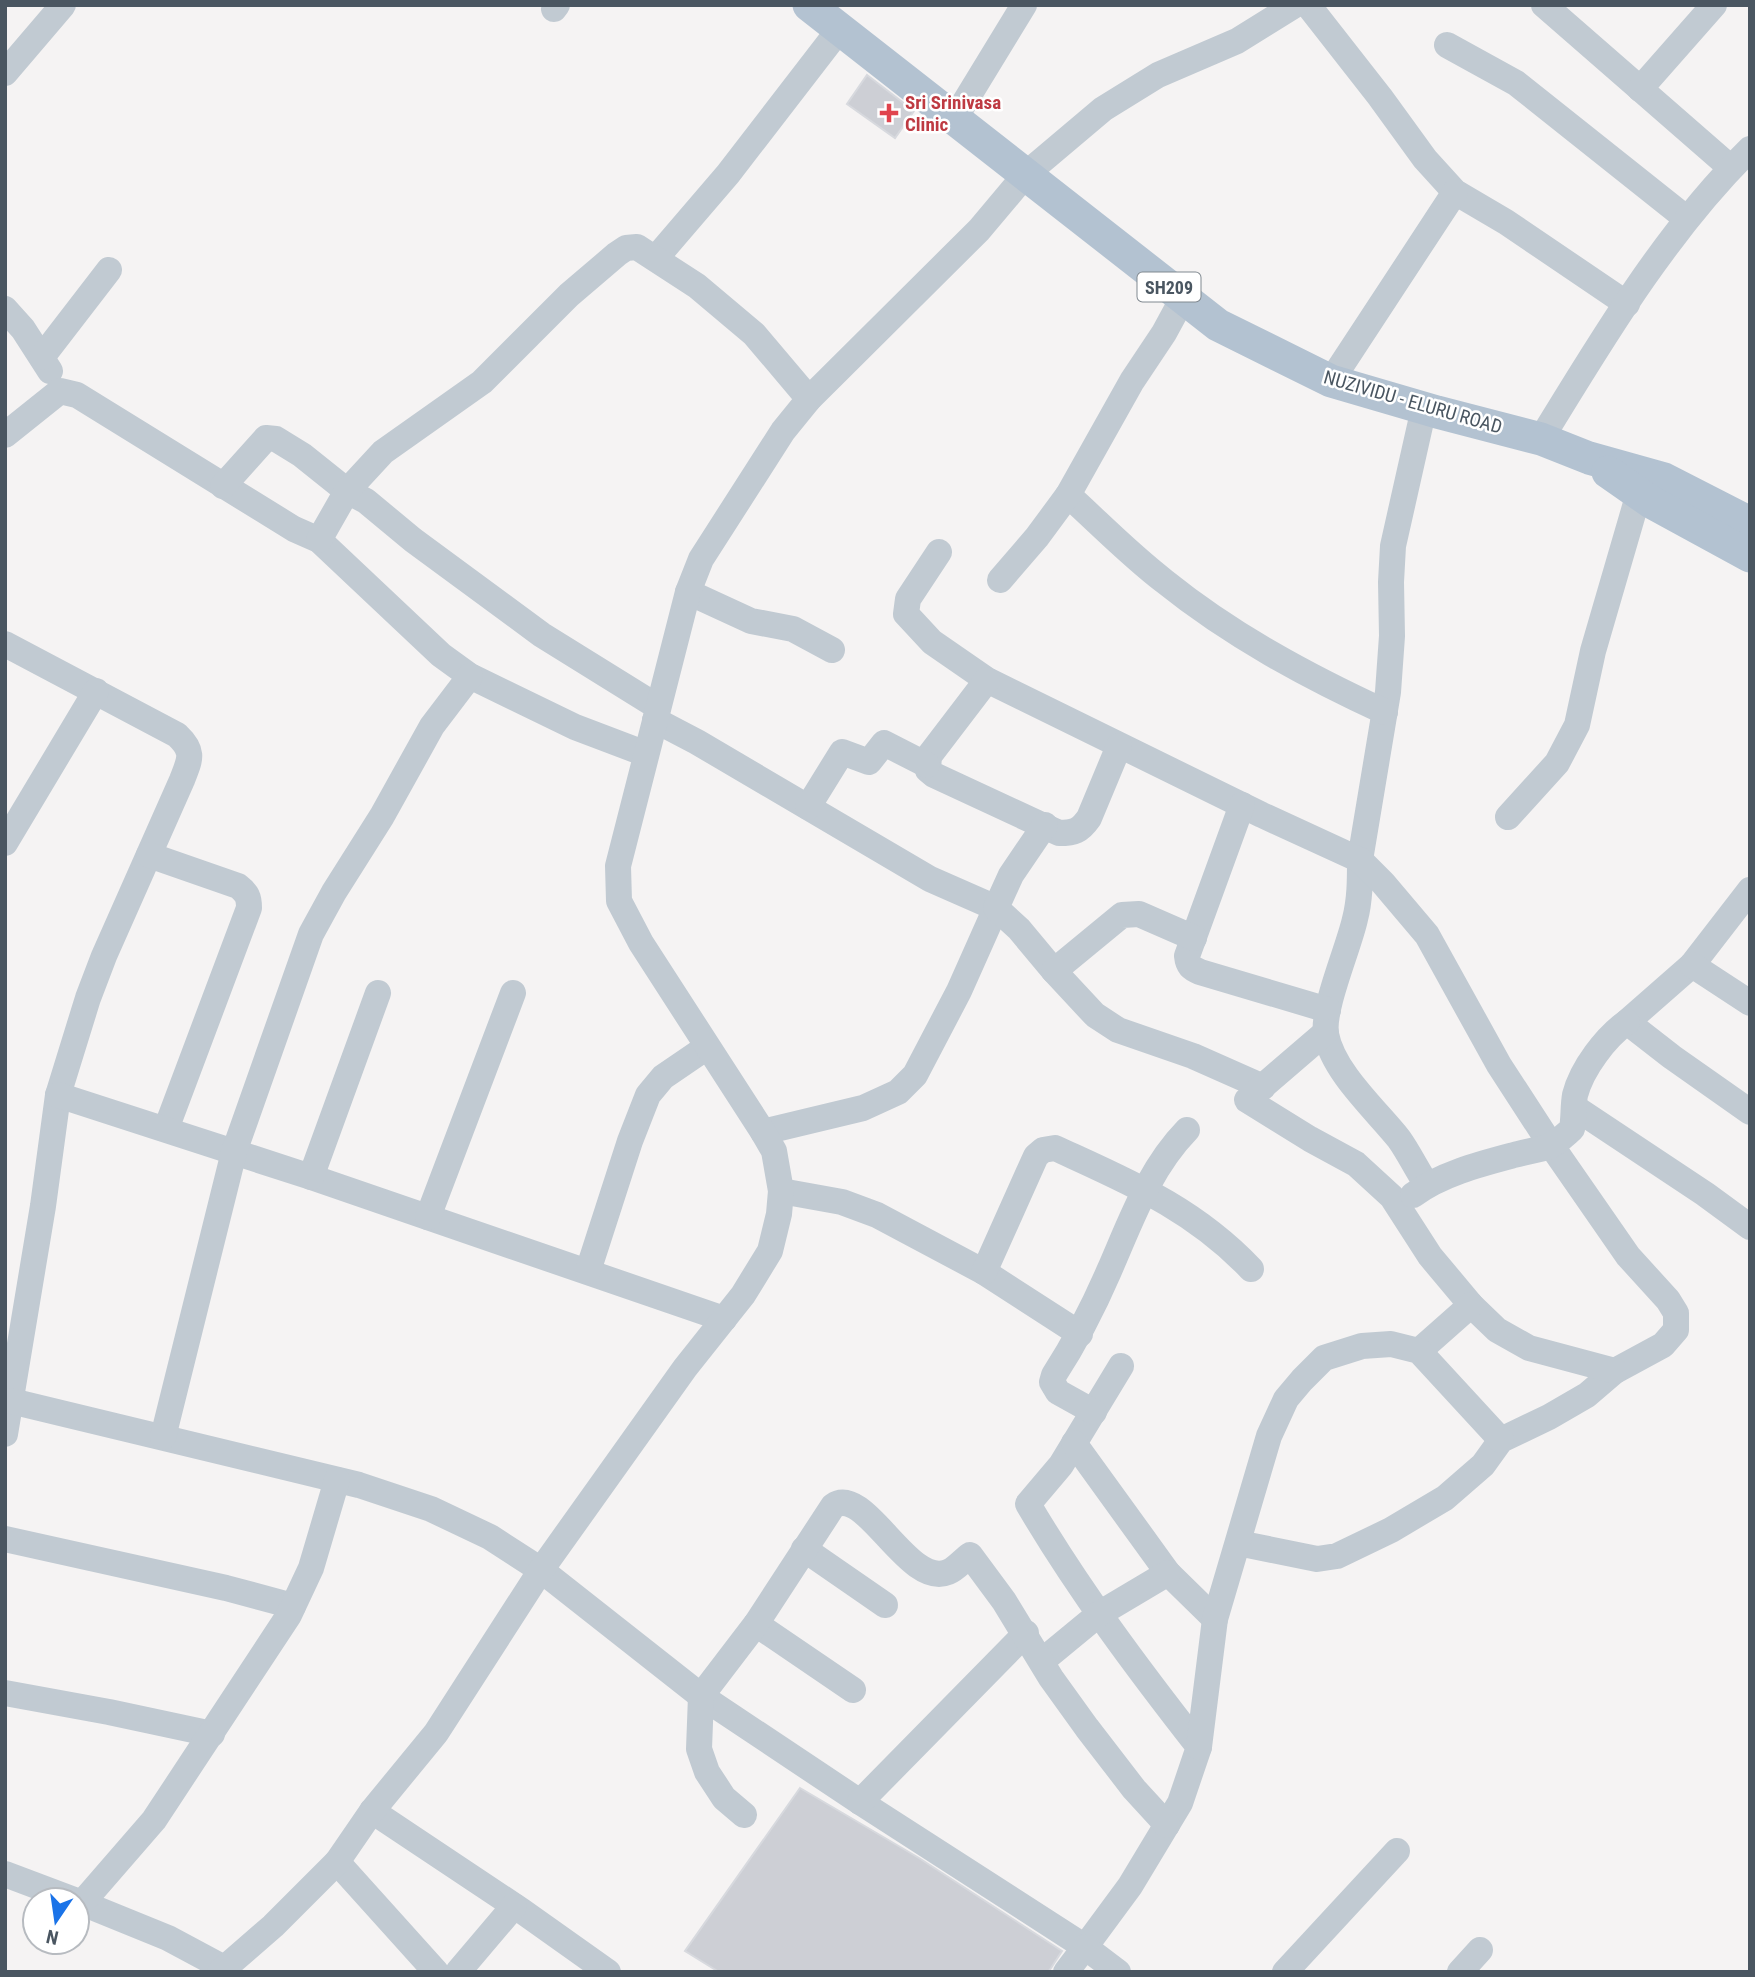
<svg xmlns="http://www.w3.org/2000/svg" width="1755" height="1977" font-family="'Roboto Condensed',sans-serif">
	<rect width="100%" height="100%" fill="#f5f3f3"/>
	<g fill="#cdcfd5" stroke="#d7d9de" stroke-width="2">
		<polygon points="867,75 914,111 895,138 847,104"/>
		<polygon points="800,1788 919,1858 1062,1951 1051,1968 1048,1972 719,1972 685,1951"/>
	</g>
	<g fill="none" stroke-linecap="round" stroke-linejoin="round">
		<g stroke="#c1cad2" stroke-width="26">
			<polyline points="1308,5 1380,97 1425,159 1455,192 1506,222 1627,304"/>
			<polyline points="1544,5 1731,168"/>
			<polyline points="554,9 557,5"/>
			<polyline points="1447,45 1516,83 1687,219"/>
			<polyline points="5,73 63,5"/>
			<polyline points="1640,89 1714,5"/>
			<polyline points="955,118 1024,5"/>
			<polyline points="656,258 728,174 839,30"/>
			<polyline points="5,309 23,329 50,371"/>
			<polyline points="42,357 109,270"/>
			<polyline points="1331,381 1455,192"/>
			<path d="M1424,408L1393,546L1391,582L1392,636L1388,692L1360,860C1360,880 1360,900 1355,919C1349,947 1322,1008 1326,1034C1333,1072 1376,1110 1399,1139C1409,1153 1417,1170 1427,1185"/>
			<polyline points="5,435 60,391 77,395 294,529 319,540 441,655 470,676 575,727 646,754"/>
			<path d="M1541,439C1603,338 1665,233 1750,149"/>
			<polyline points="223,486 266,438 276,439 302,455 347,491 366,501 413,540 542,635 658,707"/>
			<path d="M1068,495C1100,524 1130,555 1164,581C1231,635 1307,676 1385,712"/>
			<polyline points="319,540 347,491 383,452 482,382 569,295 617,254 626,248 637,247 697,286 754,334 809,399"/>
			<polyline points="939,552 908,599 906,614 932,642 987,680 1262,815 1360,860 1383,883 1427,935 1499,1065 1551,1145 1628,1256 1668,1300 1676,1313 1676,1330 1663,1345 1615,1371 1587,1395 1549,1417 1501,1440 1483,1465 1445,1498 1391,1530 1337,1556 1317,1559 1238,1543"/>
			<polyline points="1000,580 1037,537 1068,495 1132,381 1164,333 1183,298"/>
			<polyline points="688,592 751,621 793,629 832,650"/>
			<path d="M5,644L177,735C195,752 190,759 182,780L104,956L88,998L58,1095L43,1206L5,1434"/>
			<path d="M987,680L929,756L928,770L934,775L1059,833C1074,833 1080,831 1089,818L1119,746"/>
			<polyline points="655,720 697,742 930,879 996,908 959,991 915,1075 898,1092 863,1108 763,1132"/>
			<path d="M1242,805L1187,956C1188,966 1191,968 1200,972L1328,1010"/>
			<polyline points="808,807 842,752 869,762 884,743 927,765"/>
			<polyline points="1508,817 1557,763 1577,725 1593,651 1639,493"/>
			<polyline points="1045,825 1011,875 996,908 1019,929 1054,971 1122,915 1139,914 1194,938"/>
			<polyline points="5,843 96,691"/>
			<path d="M149,855L238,886C247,893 249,897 249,908L166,1129"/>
			<polyline points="1750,890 1692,965 1627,1022 1672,1057 1750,1112"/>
			<polyline points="1692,965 1750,1003"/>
			<polyline points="1054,971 1095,1015 1118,1030 1193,1056 1263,1087"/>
			<polyline points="1326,1032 1247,1100 1310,1139 1356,1164 1392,1197 1430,1256 1471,1305 1497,1330 1529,1348 1615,1371"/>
			<polyline points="58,1095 311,1177 724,1319"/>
			<polyline points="1574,1107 1705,1194 1750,1227"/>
			<polyline points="311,1177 378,993"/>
			<polyline points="781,1191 842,1202 877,1215 984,1272 1080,1334"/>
			<path d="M1413,1195C1441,1174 1480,1164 1514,1155C1525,1152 1539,1150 1550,1146C1558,1142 1565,1135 1572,1129C1574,1118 1573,1106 1575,1095C1582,1068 1606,1037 1627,1022"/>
			<polyline points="428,1217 513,993"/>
			<polyline points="588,1271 630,1141 648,1095 663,1077 707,1047"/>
			<path d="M984,1272L1036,1156L1043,1150L1055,1148C1129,1182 1193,1208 1251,1269"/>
			<polyline points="1419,1351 1471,1305"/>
			<path d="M11,1401L359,1485L431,1509L490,1537L541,1570L701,1696L860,1802L1085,1947L1130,1886L1180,1803L1199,1747C1138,1669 1078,1589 1028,1504L1061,1465L1121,1366"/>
			<path d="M1094,1412L1058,1392L1052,1382L1054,1375C1076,1341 1093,1308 1109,1271C1131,1221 1149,1169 1187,1130"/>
			<polyline points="163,1437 234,1152 311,934 334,892 382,816 432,726 470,676"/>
			<polyline points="1074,1443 1168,1573 1215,1619"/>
			<polyline points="5,1539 226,1588 293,1606"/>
			<polyline points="804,1549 885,1605"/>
			<polyline points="756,1624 853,1690"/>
			<polyline points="1042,1661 1099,1614 1168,1573"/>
			<polyline points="5,1693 109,1712 212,1734"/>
			<polyline points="1199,1747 1215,1619 1269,1436 1286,1399 1302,1380 1324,1358 1362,1346 1391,1344 1419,1351 1501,1440"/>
			<polyline points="860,1802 1026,1633"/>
			<polyline points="372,1811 522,1911 608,1972"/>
			<path d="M744,1815L724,1798L707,1772L699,1749L701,1696L756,1624L833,1506C865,1483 908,1589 948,1572C956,1569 963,1560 970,1555L1004,1601L1051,1678L1087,1728L1134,1789L1167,1825"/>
			<polyline points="337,1862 436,1972"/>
			<polyline points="5,1874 74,1900"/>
			<polyline points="77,1901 168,1938 224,1968"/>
			<polyline points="82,1903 154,1820 289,1615 311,1568 337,1480"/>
			<polyline points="220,1972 273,1926 337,1862 372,1811 436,1733 541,1570 685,1368 743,1295 770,1251 779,1214 781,1191 774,1151 763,1132 641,943 619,901 618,866 688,592 701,559 783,431 809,399 979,230 1026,174 1103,109 1158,75 1237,41 1295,5"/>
			<polyline points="458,1972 514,1906"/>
			<polyline points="1066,1972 1085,1947 1118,1972"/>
			<polyline points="1285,1972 1397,1851"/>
			<polyline points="1460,1972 1480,1950"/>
		</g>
		<g stroke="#b3c2d1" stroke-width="33">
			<polyline points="809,5 1218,325 1331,381 1437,412 1541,439 1589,458 1664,479 1750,523"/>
			<polyline points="1608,472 1651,502 1750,556"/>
		</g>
	</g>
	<path fill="#e0444e" stroke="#fff" stroke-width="2.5" d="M885.5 102.5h7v7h7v7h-7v7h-7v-7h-7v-7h7z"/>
	<g text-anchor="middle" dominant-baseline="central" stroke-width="5" stroke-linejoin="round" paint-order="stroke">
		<rect fill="#fff" stroke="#808990" stroke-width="2" x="1137.5" y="272.5" width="63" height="29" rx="5"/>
		<g font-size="18" font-weight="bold" fill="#4a5661">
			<text x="1169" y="287">SH209</text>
		</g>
		<g font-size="19" font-weight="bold" fill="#be3a42" stroke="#fff" text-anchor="start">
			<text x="905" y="102">Sri Srinivasa<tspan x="905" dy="22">Clinic</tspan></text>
		</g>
		<g font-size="19" fill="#4a5661" stroke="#fff">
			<text transform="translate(1413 402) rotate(16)">NUZIVIDU - ELURU ROAD</text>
		</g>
	</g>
	<rect width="1755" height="1977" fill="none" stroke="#4a5661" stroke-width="14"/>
	<g transform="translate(56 1921) rotate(193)"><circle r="33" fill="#ffffff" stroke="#b7bbc0" stroke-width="2"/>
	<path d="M0-5L12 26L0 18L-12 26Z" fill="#1a73e8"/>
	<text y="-10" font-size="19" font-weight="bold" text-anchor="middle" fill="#4a5661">N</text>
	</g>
</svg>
